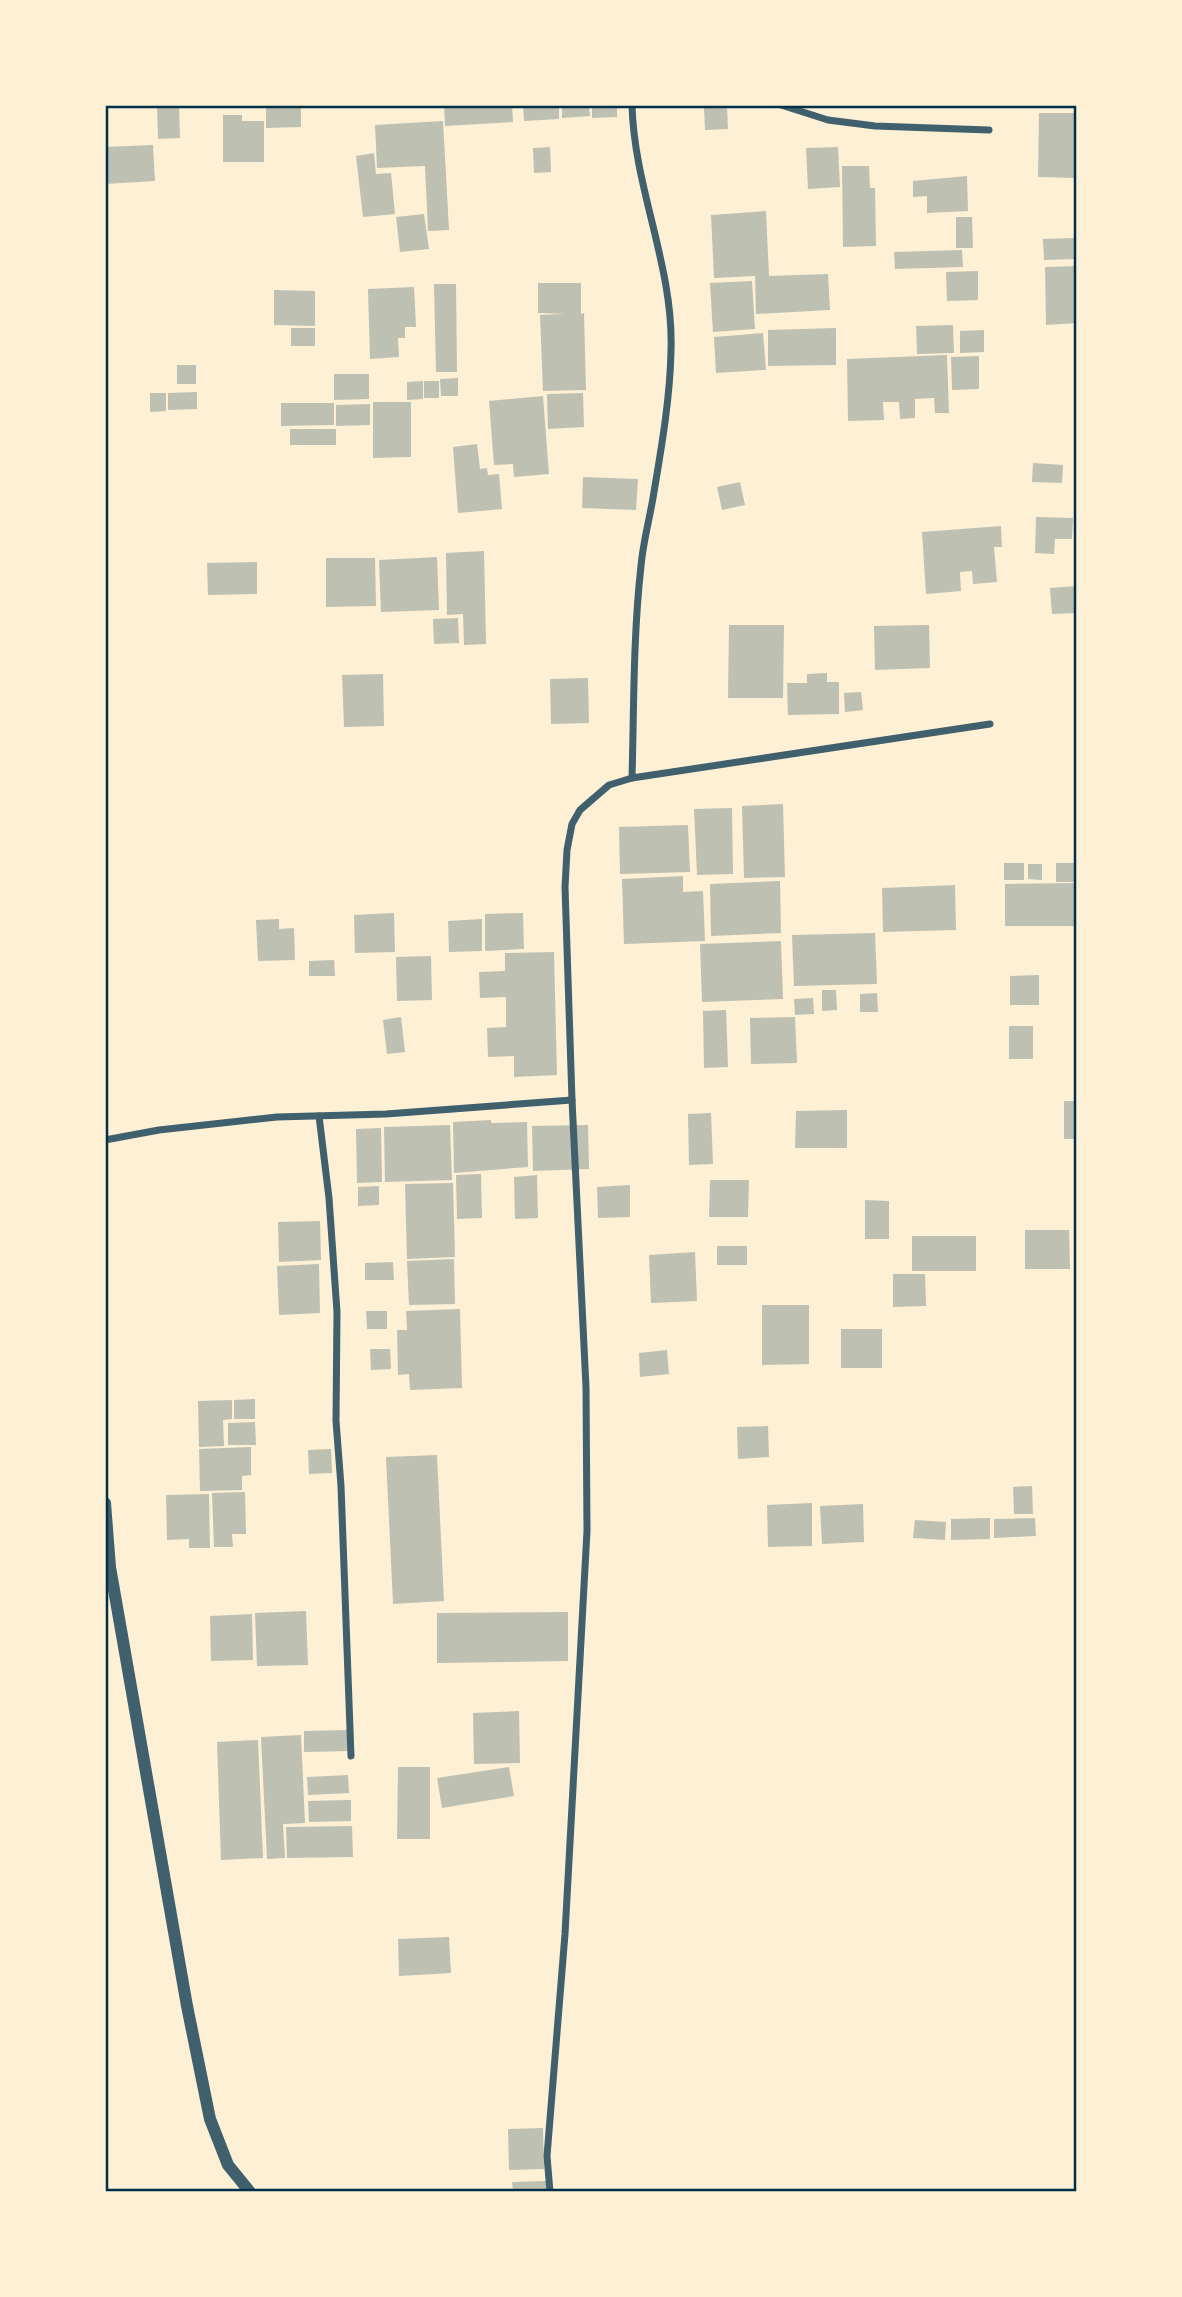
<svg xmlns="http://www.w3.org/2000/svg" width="1182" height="2297" font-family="'IBM Plex Sans',sans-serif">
	<rect width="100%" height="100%" fill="#fdf0d5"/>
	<g fill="#bec0b2">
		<polygon points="157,105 179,105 180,138 158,139"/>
		<polygon points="266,105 301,105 301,127 266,128"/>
		<polygon points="444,105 512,105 513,122 445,126"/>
		<polygon points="523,105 559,105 559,119 524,121"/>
		<polygon points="562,105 589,105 590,116 562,118"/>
		<polygon points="592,105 617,105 617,117 592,118"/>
		<polygon points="727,106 728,129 705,130 704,107"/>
		<polygon points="1039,113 1074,113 1074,124 1077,124 1077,178 1038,177"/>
		<polygon points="223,115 242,115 242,121 264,121 264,162 223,162"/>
		<polygon points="443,121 449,230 428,231 425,166 377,168 375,125"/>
		<polygon points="153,145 155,181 105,184 105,147"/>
		<polygon points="550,147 551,172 534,173 533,148"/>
		<polygon points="838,147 840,187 808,189 806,148"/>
		<polygon points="374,153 376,174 391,173 395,214 363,217 356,156"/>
		<polygon points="842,166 869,166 870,188 875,188 876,246 843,247"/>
		<polygon points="967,176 968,211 927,213 927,196 913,197 913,181"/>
		<polygon points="766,211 769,276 828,274 830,310 756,314 755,276 714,278 711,215"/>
		<polygon points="424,214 429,249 400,252 396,217"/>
		<polygon points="956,217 972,217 973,248 956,248"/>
		<polygon points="1077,238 1077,259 1044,260 1043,239"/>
		<polygon points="962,250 963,267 895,269 894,252"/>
		<polygon points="1077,266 1077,323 1046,325 1045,267"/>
		<polygon points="978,271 978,300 947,301 946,272"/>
		<polygon points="752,281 755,329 713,332 710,283"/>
		<polygon points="538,283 581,283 581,314 584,313 586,390 543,391 540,315 565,314 538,313"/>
		<polygon points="434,284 456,284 457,372 436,372"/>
		<polygon points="414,287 416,327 405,327 405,338 398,338 399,357 370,359 368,289"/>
		<polygon points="274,290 315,291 315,326 274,325"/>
		<polygon points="953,325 954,353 917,354 916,326"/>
		<rect x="291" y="328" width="24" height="18"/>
		<polygon points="836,328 836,365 768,366 768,330"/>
		<polygon points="984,330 984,352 960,353 960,331"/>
		<polygon points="763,333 766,370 716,373 714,337"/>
		<polygon points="947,355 949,413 935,413 934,398 915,399 915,418 900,419 899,402 883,402 884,420 848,421 847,359"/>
		<polygon points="979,356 979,389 952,390 951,357"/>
		<rect x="177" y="365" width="19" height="19"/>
		<polygon points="334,374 369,374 369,399 334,400"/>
		<polygon points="458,378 458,396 441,396 440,379"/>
		<polygon points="423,381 423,399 407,400 407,382"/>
		<rect x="424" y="381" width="15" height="17"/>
		<polygon points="197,392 197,409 168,410 168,393"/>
		<polygon points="150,393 166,393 166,411 150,412"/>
		<polygon points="583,393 584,427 548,429 547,394"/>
		<polygon points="543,396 549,474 514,477 513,464 494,465 489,401"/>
		<polygon points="373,402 411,402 411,457 373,458"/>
		<polygon points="281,403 334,403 334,425 281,426"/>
		<polygon points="370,404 370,425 336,426 336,405"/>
		<rect x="290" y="429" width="46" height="16"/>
		<polygon points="477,444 480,469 487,468 488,475 499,474 502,509 458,513 453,447"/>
		<polygon points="1033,463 1063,465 1062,483 1032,482"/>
		<polygon points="583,477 638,479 636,510 582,508"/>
		<polygon points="740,482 745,505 722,510 717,487"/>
		<polygon points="1036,517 1073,518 1072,539 1055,539 1054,554 1035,553"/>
		<polygon points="1001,526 1002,547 994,547 997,582 973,584 972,571 960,572 961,591 926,594 922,532"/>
		<polygon points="484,551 486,644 464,645 463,614 447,615 446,553"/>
		<polygon points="437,557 439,610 381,612 379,560"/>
		<polygon points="326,558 375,558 376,606 326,607"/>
		<polygon points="257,562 257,594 208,595 207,563"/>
		<polygon points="1077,586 1077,613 1052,614 1050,588"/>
		<polygon points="458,618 459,643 434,644 433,619"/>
		<polygon points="729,625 784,625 783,698 728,698"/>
		<polygon points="929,625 930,668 875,670 874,626"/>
		<polygon points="827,673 827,682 839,682 839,714 788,715 787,683 807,683 807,674"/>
		<polygon points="383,674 384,726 344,727 342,675"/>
		<polygon points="588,678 589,723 551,724 550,679"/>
		<polygon points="861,692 863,710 845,712 844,693"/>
		<polygon points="783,804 785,877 744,878 742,806"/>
		<polygon points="732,808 733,874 697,875 694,809"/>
		<polygon points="688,825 690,872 620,874 619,827"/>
		<rect x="1004" y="863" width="20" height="17"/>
		<rect x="1056" y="863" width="20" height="19"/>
		<polygon points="1028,864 1042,864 1042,880 1028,879"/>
		<polygon points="683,876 683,892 703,891 705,941 624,944 622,879"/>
		<polygon points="780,881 781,933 711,936 710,884"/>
		<polygon points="1077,883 1077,926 1005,926 1005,884"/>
		<polygon points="955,885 956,930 883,932 882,888"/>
		<polygon points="394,913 395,952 355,953 354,915"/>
		<polygon points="523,913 524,949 485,951 485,914"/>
		<polygon points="279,919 279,929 294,928 295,960 258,961 256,920"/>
		<polygon points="482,919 482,951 449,952 448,921"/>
		<polygon points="875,933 877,984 794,986 792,935"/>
		<polygon points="781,941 783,999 702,1002 700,944"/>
		<polygon points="554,952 557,1075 514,1077 514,1056 488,1057 487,1028 506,1027 506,997 480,998 479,972 505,971 505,953"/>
		<polygon points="431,956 432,1000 397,1001 396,957"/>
		<polygon points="334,960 335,976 309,976 309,961"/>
		<polygon points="1039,975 1039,1005 1010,1005 1010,976"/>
		<polygon points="822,990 836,990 837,1010 822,1011"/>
		<polygon points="877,993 878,1012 860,1012 860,994"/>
		<polygon points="813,998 814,1014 795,1015 794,999"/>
		<polygon points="726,1010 728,1067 704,1068 703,1011"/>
		<polygon points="401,1017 405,1052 387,1054 383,1020"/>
		<polygon points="795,1017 797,1063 751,1064 750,1018"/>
		<rect x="1009" y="1026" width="24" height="33"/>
		<rect x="1064" y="1101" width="13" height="38"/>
		<polygon points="847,1110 847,1148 795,1148 796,1111"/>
		<polygon points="711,1113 713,1164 689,1165 688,1114"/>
		<polygon points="491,1120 491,1123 527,1122 528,1167 454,1173 453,1122"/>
		<polygon points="450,1125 452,1180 385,1182 384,1127"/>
		<polygon points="588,1125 589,1169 533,1171 532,1126"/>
		<polygon points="381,1128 382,1182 357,1183 356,1129"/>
		<polygon points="481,1174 482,1218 457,1219 456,1175"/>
		<polygon points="537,1175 538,1218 515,1219 514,1177"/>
		<polygon points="710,1180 749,1180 748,1217 709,1217"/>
		<polygon points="453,1183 455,1257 407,1259 405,1184"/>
		<polygon points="630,1185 630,1217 598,1218 597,1187"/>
		<polygon points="379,1186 379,1205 358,1206 358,1187"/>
		<polygon points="865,1200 889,1201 889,1239 865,1239"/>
		<polygon points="320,1221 321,1260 279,1262 278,1222"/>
		<polygon points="1025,1230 1069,1230 1070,1269 1025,1269"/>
		<rect x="912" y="1236" width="64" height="35"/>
		<rect x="717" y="1246" width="30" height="19"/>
		<polygon points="695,1252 697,1301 651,1303 649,1255"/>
		<polygon points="454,1259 455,1304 409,1305 407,1261"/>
		<polygon points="393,1262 394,1280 365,1280 365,1263"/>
		<polygon points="319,1264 320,1313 279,1315 277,1266"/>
		<polygon points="893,1274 925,1274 926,1306 893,1307"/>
		<polygon points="762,1305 809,1305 809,1364 762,1365"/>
		<polygon points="460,1309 462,1388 410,1390 409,1374 398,1375 397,1330 407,1330 406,1311"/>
		<polygon points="366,1311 387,1311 387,1329 367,1329"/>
		<rect x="841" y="1329" width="41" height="39"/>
		<polygon points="370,1349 390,1349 391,1369 371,1370"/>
		<polygon points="667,1350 669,1374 640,1377 639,1353"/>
		<polygon points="255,1399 255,1419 234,1419 234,1400"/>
		<polygon points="232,1400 232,1419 223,1420 224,1446 199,1447 198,1401"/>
		<polygon points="255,1422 256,1445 228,1445 228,1423"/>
		<polygon points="768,1426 769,1457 738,1459 737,1427"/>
		<polygon points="251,1447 251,1475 242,1476 242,1490 200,1491 199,1449"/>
		<polygon points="331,1449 332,1473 309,1474 308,1450"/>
		<polygon points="437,1455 444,1601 393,1604 386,1457"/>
		<polygon points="1032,1486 1033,1514 1014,1514 1013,1487"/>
		<polygon points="245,1492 246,1534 232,1534 233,1547 214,1547 212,1493"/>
		<polygon points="209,1494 210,1548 189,1548 189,1539 167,1540 166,1495"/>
		<polygon points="812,1503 812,1546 768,1547 767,1505"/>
		<polygon points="863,1504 864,1542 822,1544 820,1506"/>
		<polygon points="990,1518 990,1539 951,1540 951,1519"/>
		<polygon points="1035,1518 1036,1536 994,1538 994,1519"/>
		<polygon points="915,1520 946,1522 945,1540 913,1538"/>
		<polygon points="306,1611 308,1665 257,1666 255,1613"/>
		<polygon points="568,1612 568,1661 437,1663 437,1613"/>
		<polygon points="252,1614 253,1660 211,1661 210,1616"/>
		<polygon points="519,1711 520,1763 474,1764 473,1713"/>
		<polygon points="348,1730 349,1751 304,1752 304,1731"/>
		<polygon points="301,1735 305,1823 283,1824 285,1858 267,1859 261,1737"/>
		<polygon points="258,1740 263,1858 221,1860 217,1742"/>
		<polygon points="398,1767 430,1767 430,1839 397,1839"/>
		<polygon points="509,1767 514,1796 442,1808 437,1778"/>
		<polygon points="348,1775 349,1793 308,1795 307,1777"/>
		<polygon points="351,1800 351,1821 309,1822 308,1801"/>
		<polygon points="352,1826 353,1857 287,1858 286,1827"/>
		<polygon points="449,1937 451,1973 399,1976 398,1939"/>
		<polygon points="543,2128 544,2169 509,2170 508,2129"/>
		<polygon points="546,2181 546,2192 513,2192 512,2182"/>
	</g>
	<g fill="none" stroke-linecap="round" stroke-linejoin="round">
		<g stroke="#3f606c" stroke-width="7">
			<path d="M632,105C634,188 674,267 671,351C670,400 661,450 653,498C649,521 643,543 641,566C633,637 634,708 632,778"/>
			<polyline points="781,105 828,120 875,126 989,130"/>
			<polyline points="319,1116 329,1198 337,1312 336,1421 341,1486 351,1756"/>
			<polyline points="105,1140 159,1130 277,1117 386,1114 572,1100"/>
			<polyline points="550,2192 547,2156 565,1934 587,1531 586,1387 572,1100 565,887 567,850 572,824 580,810 609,785 632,778 990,724"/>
		</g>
		<polyline stroke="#3f606c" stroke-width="12" points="105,1503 110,1567 187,2006 210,2119 228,2165 250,2192"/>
	</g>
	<rect width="1182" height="2297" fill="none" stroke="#fdf0d5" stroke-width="214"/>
	<rect x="107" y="107" width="968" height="2083" fill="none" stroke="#003049" stroke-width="2.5"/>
</svg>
